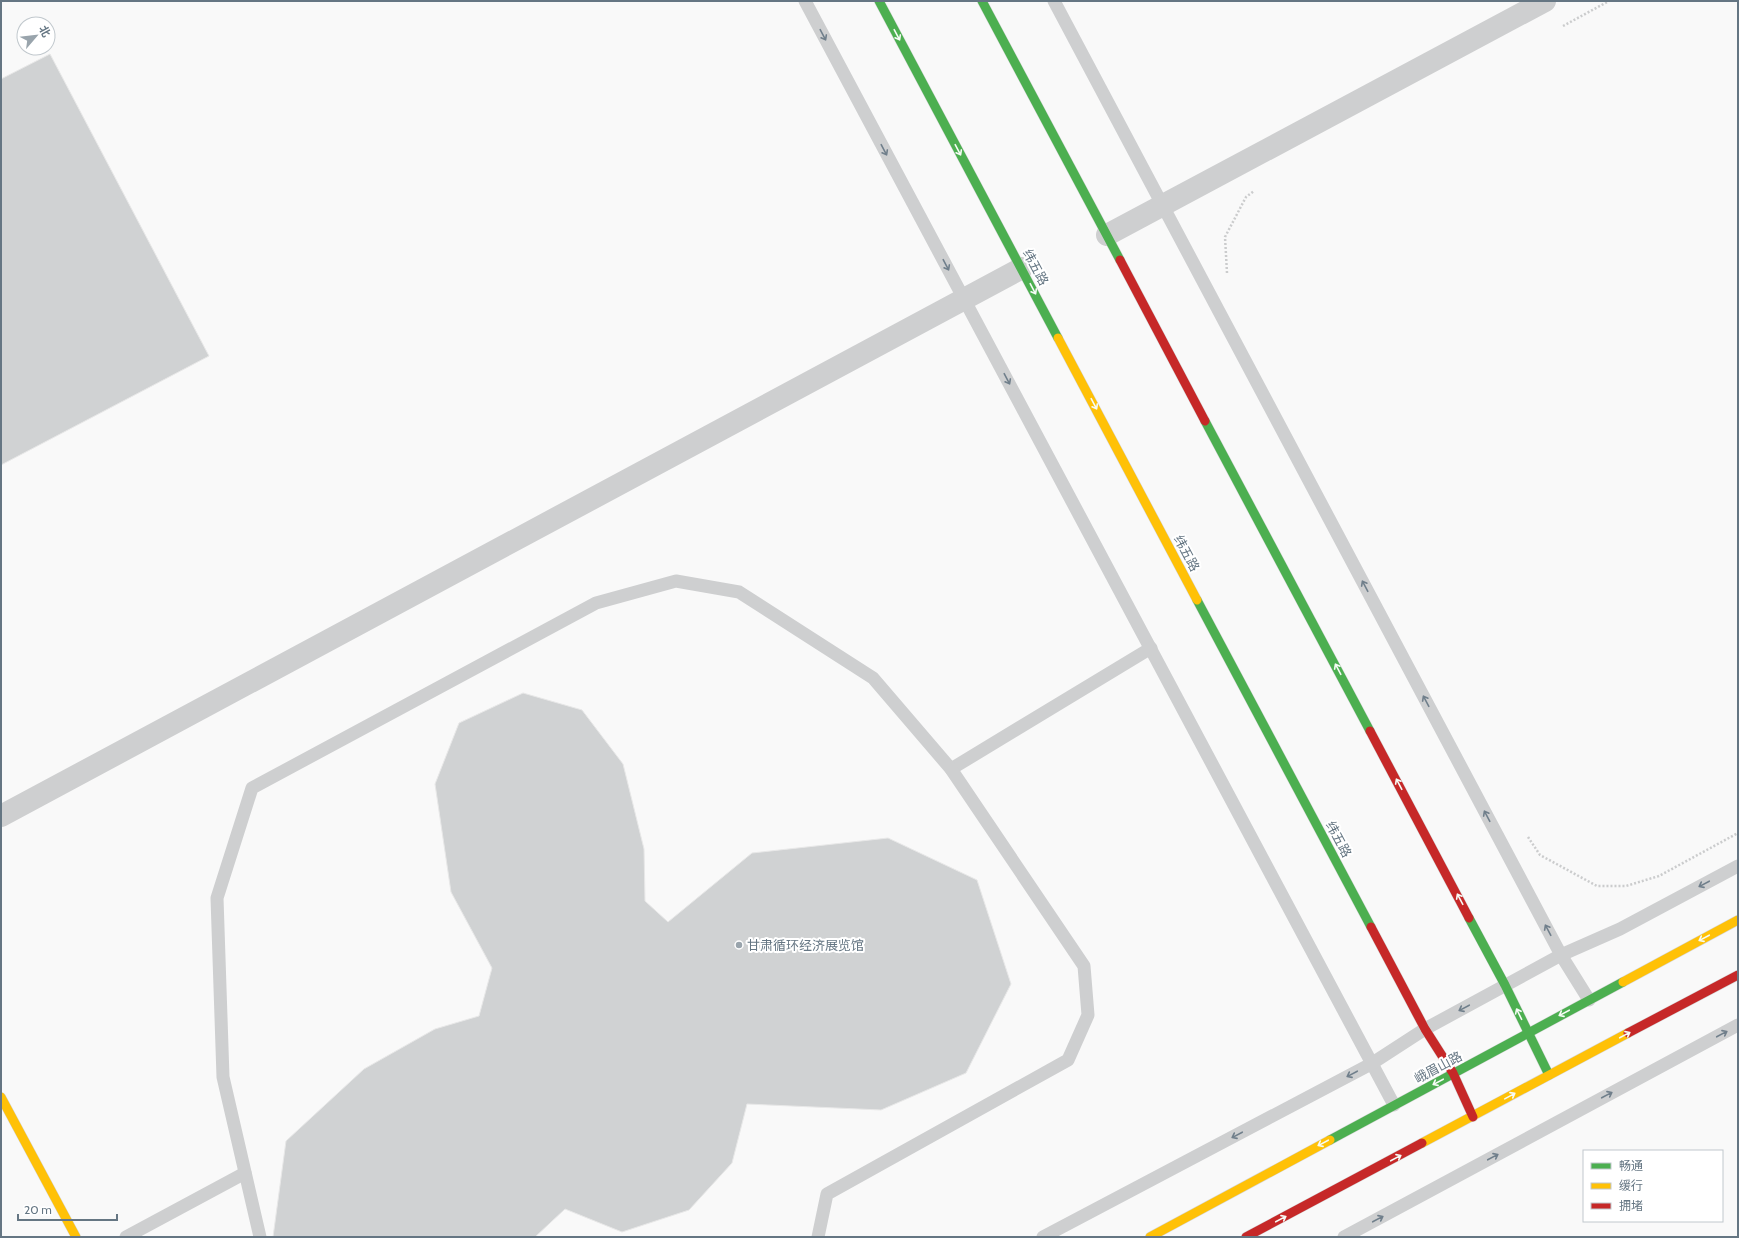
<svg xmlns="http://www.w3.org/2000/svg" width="1739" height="1238" font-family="Cabin,'Noto Sans SC',sans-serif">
	<rect width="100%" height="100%" fill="#f9f9f9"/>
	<g fill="#d0d2d3" stroke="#e8e8e8">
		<polygon points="50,54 209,356 1,465 1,79"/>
		<polygon points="523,693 582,710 623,764 644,849 645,901 668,922 752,853 888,838 977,880 1011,984 966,1073 881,1110 747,1104 732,1163 689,1210 622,1232 565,1209 535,1237 273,1237 286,1141 364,1069 435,1029 479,1016 492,968 451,892 435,784 459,723"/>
	</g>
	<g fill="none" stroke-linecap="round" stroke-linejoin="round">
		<g stroke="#d5d6d7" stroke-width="10">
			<g id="fast">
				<polyline points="879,1 1058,338"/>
				<polyline points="982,1 1120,260"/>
				<polyline points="1205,421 1370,731"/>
				<polyline points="1197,600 1371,927"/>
				<polyline points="1469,918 1505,985 1549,1075"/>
				<polyline points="1330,1140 1623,982"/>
			</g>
		</g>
		<g stroke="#d5d6d7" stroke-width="10">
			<g id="slow">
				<polyline points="1058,338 1197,600"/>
				<polyline points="1623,982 1738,920"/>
				<polyline points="1,1097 76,1237"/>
				<polyline points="1422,1143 1628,1033"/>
				<polyline points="1150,1237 1330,1140"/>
			</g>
		</g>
		<g stroke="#d5d6d7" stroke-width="10">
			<g id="jam">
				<polyline points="1120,260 1205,421"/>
				<polyline points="1370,731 1469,918"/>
				<polyline points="1371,927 1425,1029 1453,1073 1473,1117"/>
				<polyline points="1628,1033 1738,975"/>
				<polyline points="1246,1237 1422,1143"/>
			</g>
		</g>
		<g stroke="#cbcccd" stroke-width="2.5" stroke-dasharray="2 2" stroke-linecap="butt">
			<polyline points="1563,26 1609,1"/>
			<polyline points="1227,273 1225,237 1246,197 1254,191"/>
			<polyline points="1528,837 1540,855 1597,886 1626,886 1659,876 1738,833"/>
		</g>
		<g stroke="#cecfd0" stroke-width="13">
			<polyline points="805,1 1394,1105"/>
			<polyline points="1054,1 1561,955 1589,1000"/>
			<polyline points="951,769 1151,648"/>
			<polyline points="126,1237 245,1173"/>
			<polyline points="260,1237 223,1077 217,898 252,788 596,603 676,581 739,592 873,678 951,769 1084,966 1088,1015 1068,1060 827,1194 818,1237"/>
			<polyline points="1043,1237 1371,1064 1425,1029 1561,955 1620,929 1738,866"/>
			<polyline points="1344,1237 1738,1025"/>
		</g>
		<g stroke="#cecfd0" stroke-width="22">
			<polyline points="1107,235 1545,1"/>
			<polyline points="1,816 1022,268"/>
		</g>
		<use href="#fast" stroke="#4caf50" stroke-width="9"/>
		<use href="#slow" stroke="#ffc107" stroke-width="9"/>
		<use href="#jam" stroke="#c62828" stroke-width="9"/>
	</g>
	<defs><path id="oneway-shaft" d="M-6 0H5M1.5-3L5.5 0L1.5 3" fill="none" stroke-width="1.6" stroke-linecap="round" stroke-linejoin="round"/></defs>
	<g stroke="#707f8b">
		<use href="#oneway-shaft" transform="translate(823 35) rotate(62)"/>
		<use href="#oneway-shaft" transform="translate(884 150) rotate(62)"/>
		<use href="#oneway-shaft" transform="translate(946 265) rotate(62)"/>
		<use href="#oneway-shaft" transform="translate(1007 379) rotate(62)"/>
		<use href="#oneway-shaft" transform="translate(1365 586) rotate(-118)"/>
		<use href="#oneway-shaft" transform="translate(1426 701) rotate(-118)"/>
		<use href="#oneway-shaft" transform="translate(1487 816) rotate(-118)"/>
		<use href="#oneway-shaft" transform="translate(1704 884) rotate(152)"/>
		<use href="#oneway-shaft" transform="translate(1548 930) rotate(-118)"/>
		<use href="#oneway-shaft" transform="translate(1464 1008) rotate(152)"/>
		<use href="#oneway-shaft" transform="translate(1722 1034) rotate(-28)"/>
		<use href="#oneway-shaft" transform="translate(1352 1074) rotate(152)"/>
		<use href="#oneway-shaft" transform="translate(1607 1095) rotate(-28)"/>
		<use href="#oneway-shaft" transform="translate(1237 1135) rotate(152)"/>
		<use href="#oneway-shaft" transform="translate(1493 1157) rotate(-28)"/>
		<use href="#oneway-shaft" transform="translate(1378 1219) rotate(-28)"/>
	</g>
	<g stroke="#f6fbf6">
		<use href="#oneway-shaft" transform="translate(897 35) rotate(62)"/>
		<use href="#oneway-shaft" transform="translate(958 150) rotate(62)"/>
		<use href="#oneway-shaft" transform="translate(1033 289) rotate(62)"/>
		<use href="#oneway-shaft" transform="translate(1094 404) rotate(62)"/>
		<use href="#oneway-shaft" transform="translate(1338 669) rotate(-118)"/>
		<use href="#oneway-shaft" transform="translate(1399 784) rotate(-118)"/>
		<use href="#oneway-shaft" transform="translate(1460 899) rotate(-118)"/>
		<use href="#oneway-shaft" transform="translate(1704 938) rotate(152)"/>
		<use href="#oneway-shaft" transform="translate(1564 1013) rotate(152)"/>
		<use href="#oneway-shaft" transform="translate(1519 1014) rotate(-116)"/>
		<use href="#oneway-shaft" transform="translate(1625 1035) rotate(-28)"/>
		<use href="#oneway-shaft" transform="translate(1438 1082) rotate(152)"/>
		<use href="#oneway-shaft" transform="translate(1510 1096) rotate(-29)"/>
		<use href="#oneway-shaft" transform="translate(1323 1143) rotate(152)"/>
		<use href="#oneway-shaft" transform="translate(1396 1158) rotate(-28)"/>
		<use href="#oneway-shaft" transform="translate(1281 1219) rotate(-28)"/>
	</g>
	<circle fill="#99a4ac" stroke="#fff" stroke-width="1.5" cx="739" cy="945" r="4"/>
	<g text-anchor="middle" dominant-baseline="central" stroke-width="4" stroke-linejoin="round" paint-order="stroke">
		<g font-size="13" fill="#657683" stroke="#fff">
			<text transform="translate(1036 267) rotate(62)">纬五路</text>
			<text transform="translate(1187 553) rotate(62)">纬五路</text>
			<text transform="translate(1339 839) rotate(62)">纬五路</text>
			<text transform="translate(1438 1067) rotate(-28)">峨眉山路</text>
		</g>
		<g font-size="13" fill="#657683" stroke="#fff" text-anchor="start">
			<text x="747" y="945">甘肃循环经济展览馆</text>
		</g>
	</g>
	<rect width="1739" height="1238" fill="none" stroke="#657683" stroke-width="4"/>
	<rect x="1583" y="1150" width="140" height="72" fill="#ffffff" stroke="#c1c8cd"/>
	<rect x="1591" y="1163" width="20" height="6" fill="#4caf50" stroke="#c1c8cd"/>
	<text x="1619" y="1170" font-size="12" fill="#657683">畅通</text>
	<rect x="1591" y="1183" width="20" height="6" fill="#ffc107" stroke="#c1c8cd"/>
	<text x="1619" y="1190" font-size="12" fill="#657683">缓行</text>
	<rect x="1591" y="1203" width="20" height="6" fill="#c62828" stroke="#c1c8cd"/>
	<text x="1619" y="1210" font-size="12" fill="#657683">拥堵</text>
	<g transform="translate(36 36) rotate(62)"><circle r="19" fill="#ffffff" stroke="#c1c8cd"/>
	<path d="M0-3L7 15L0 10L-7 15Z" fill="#99a4ac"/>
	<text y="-6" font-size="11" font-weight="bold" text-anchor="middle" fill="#657683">北</text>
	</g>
	<path d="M18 1214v6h99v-6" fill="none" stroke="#657683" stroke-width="2"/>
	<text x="24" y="1214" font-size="12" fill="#657683" stroke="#ffffff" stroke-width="3" paint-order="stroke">20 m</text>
</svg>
